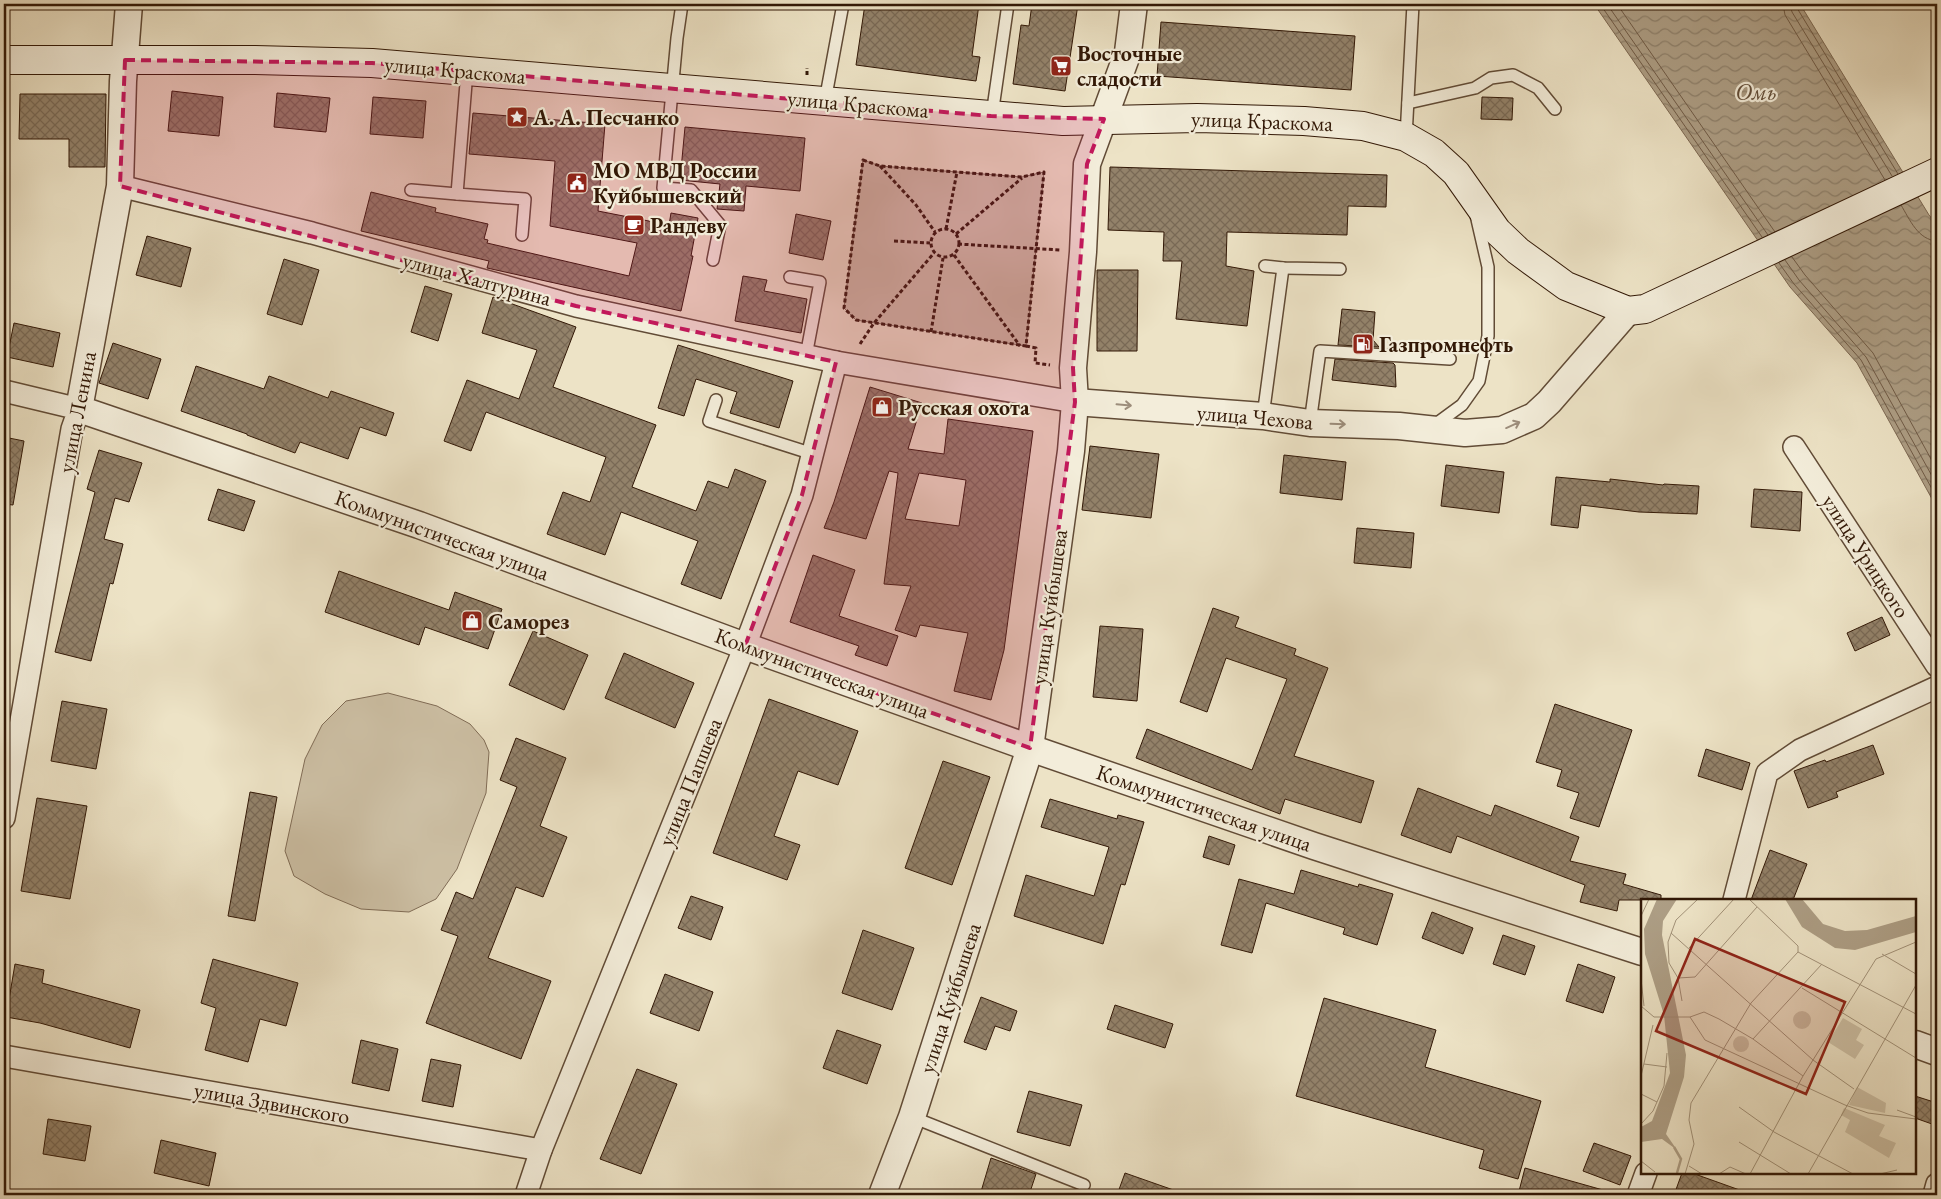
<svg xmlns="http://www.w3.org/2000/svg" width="1941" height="1199" font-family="'EB Garamond',serif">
	<defs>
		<pattern id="water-waves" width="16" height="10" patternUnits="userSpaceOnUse" patternTransform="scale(1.25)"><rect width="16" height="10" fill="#ad9e85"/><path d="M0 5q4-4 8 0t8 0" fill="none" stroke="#8d806b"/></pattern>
		<pattern id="building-cross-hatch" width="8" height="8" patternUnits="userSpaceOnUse" patternTransform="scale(1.25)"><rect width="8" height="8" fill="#93826a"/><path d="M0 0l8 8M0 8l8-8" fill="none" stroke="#796955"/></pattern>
	</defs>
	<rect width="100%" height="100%" fill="#ede3c6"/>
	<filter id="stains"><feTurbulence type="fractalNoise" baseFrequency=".004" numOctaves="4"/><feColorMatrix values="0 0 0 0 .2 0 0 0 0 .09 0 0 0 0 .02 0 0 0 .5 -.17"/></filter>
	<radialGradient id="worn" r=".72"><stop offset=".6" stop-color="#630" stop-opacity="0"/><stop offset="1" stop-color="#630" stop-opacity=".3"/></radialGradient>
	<g fill="#cdc0a5" stroke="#806c56">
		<polygon points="863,160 880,166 1022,177 1044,172 1026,346 856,320 844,308"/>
		<polygon points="388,693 437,706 470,724 484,740 489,752 486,793 457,869 436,899 409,912 361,909 325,894 294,876 285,851 305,759 322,725 346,701"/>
	</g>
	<polygon fill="url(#water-waves)" stroke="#7c6852" points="1594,4 1800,4 1929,215 1937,225 1937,508 1857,363 1790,287"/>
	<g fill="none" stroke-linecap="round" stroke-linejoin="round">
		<g stroke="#705b46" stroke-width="1">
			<polyline points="1600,4 1762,237"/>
			<polyline points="1607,4 1768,235"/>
			<polyline points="1617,4 1775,232"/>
			<polyline points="1783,4 1785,15 1885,180"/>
			<polyline points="1790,4 1792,12 1892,176"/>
			<polyline points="1796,4 1797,8 1898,174"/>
			<path d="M1901,205C1910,220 1918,240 1937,241"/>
			<polyline points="1792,257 1805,275 1873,353 1937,470"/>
			<polyline points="1785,260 1799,280 1866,357 1937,485"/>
			<polyline points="1779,263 1794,284 1861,360 1937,498"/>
		</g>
	</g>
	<g fill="url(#building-cross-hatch)" stroke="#321806" fill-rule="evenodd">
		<polygon points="865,4 979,4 972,56 980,57 976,81 856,65"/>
		<polygon points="1032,4 1078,4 1065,91 1013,84 1021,25 1029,26"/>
		<polygon points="1161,22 1355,36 1351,90 1157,76"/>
		<polygon points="172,91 223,97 219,136 168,131"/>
		<polygon points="277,93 330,98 326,132 274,127"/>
		<polygon points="20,94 106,94 105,167 69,167 69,139 19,139"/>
		<polygon points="373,97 426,101 423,138 370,134"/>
		<polygon points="1482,97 1513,98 1512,120 1481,119"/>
		<polygon points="473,113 605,124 598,211 669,225 671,213 698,218 691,256 693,256 681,311 487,268 489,261 361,231 371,192 436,208 435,212 488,224 484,239 488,240 487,243 629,276 637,243 550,226 555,161 469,154"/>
		<polygon points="685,127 805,138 800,191 746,186 744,211 717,209 720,184 680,180"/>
		<polygon points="1110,167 1387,175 1386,207 1348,206 1347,235 1227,232 1226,266 1254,271 1247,326 1176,319 1182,261 1163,261 1164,232 1108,230"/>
		<polygon points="796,214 831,221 823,260 789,253"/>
		<polygon points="147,236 191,248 181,287 136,275"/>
		<polygon points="284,259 319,270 302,325 267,314"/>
		<polygon points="1097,270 1138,270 1137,351 1097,351"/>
		<polygon points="743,276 767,280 764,291 807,299 801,333 735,321"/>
		<polygon points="425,286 452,294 438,341 411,332"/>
		<polygon points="493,297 576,327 553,387 656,425 632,487 696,511 708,481 728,488 735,469 766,481 721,599 681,584 698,541 621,512 605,555 547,534 563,492 590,502 606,457 486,412 471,451 444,441 467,380 519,399 537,350 482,333"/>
		<polygon points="1342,309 1375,312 1373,340 1379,347 1338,345"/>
		<polygon points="14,323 60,333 53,367 7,357"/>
		<polygon points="113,343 161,359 148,399 99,383"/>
		<polygon points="678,345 793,381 779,428 730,413 737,392 696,379 684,416 658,408"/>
		<polygon points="1335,359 1393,363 1395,365 1396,387 1332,380"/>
		<polygon points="196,366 264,389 269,376 328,398 331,391 394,413 386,436 360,427 348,459 300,442 295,453 247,435 247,434 181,411"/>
		<path d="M870,387L922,403L908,449L944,454L948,419L1033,431L1004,650L991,700L954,691L968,633L920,625L916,637L895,630L911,586L884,584L898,473L889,471L866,539L824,528L834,502ZM919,473L966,480L959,526L905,519Z"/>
		<polygon points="4,437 24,441 13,505 4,504"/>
		<polygon points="1090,446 1159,454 1151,518 1082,510"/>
		<polygon points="99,450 142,463 129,502 115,498 104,539 123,544 113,584 110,583 91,661 55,652 95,492 87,489"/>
		<polygon points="1284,455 1346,462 1342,500 1280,493"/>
		<polygon points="1446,465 1504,472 1499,513 1441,506"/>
		<polygon points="1556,477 1610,482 1610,479 1663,485 1664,484 1699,486 1697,514 1639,512 1581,505 1578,528 1551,525"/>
		<polygon points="218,489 255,501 244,531 208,520"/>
		<polygon points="1754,489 1802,492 1800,531 1751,527"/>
		<polygon points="1357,528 1414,533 1411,568 1354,563"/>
		<polygon points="813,555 855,570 839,616 898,636 887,666 855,655 859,646 790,622"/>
		<polygon points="339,571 449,610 455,592 502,609 488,649 425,627 419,645 325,612"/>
		<polygon points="1213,608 1239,617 1235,627 1296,649 1294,655 1328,668 1294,756 1374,781 1361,823 1285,799 1280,814 1136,758 1147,729 1252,770 1287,679 1226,658 1207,712 1180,702"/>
		<polygon points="1882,617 1890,635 1855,651 1847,633"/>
		<polygon points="1100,626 1143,629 1137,701 1093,697"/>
		<polygon points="533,631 588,655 564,710 509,685"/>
		<polygon points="624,653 694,683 675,728 605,698"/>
		<polygon points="769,699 858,731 838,785 798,771 774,836 800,845 787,880 713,853"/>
		<polygon points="62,701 107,709 96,769 51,761"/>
		<polygon points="1555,704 1632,730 1599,827 1570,818 1579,793 1557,786 1562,770 1536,762"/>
		<polygon points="516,738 566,758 540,826 567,837 543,897 516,887 488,958 551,981 521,1059 426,1023 458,936 441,930 456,892 473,899 517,787 500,780"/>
		<polygon points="1873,745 1884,774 1836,792 1838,797 1808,808 1794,771 1825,760 1826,762"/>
		<polygon points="1706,749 1750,763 1742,790 1698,776"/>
		<polygon points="943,761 990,777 952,885 905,868"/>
		<polygon points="1418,788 1491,816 1495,805 1579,837 1570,861 1626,874 1623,884 1661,895 1661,900 1619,900 1617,911 1580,902 1585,885 1457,836 1451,853 1401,835"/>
		<polygon points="250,792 277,797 255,921 228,916"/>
		<polygon points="37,798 87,806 70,899 21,891"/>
		<polygon points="1050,799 1117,819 1118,815 1144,822 1125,885 1121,884 1103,944 1014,916 1026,875 1094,896 1109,847 1041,827"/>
		<polygon points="1209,836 1235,845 1229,865 1203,857"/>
		<polygon points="1770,850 1807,864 1793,900 1751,900"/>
		<polygon points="1301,870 1358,887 1359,884 1393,894 1377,945 1343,934 1345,928 1266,903 1252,953 1221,945 1239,879 1294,894"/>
		<polygon points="691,896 723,907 711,940 678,928"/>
		<polygon points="1432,912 1473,928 1463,954 1422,938"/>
		<polygon points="863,930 914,948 892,1010 842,993"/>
		<polygon points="1503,935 1535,946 1525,975 1493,964"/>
		<polygon points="213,959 298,983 286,1026 260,1019 248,1062 205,1050 216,1008 201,1003"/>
		<polygon points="15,964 44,970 42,983 140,1010 130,1048 40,1023 6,1017"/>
		<polygon points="1578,964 1615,977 1603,1013 1566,1001"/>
		<polygon points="665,974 713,992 699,1031 650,1013"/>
		<polygon points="981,997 1017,1011 1010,1031 995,1026 986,1050 964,1042"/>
		<polygon points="1324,998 1436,1030 1425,1067 1541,1101 1518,1179 1479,1168 1484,1150 1296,1096"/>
		<polygon points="1115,1005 1173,1024 1165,1048 1107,1029"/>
		<polygon points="837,1030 881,1045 867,1084 823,1068"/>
		<polygon points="361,1040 398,1049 389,1091 352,1083"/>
		<polygon points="431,1059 461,1065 453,1107 422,1101"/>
		<polygon points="637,1069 677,1084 641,1174 600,1159"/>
		<polygon points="1029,1091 1082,1105 1070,1146 1017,1132"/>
		<polygon points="1915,1096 1937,1103 1932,1124 1915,1118"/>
		<polygon points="48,1119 91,1126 85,1161 43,1154"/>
		<polygon points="161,1140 216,1153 209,1186 154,1173"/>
		<polygon points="1594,1143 1631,1156 1620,1185 1583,1171"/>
		<polygon points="991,1158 1036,1174 1029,1195 980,1195"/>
		<polygon points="1525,1168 1603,1190 1603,1195 1518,1195"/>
		<polygon points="1125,1173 1182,1193 1181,1195 1117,1195"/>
		<polygon points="1682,1173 1692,1173 1748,1193 1748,1195 1674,1195"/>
	</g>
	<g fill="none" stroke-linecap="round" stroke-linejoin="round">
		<g stroke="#614b36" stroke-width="14">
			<g id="service">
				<polyline points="682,4 677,38 663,188 691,190 720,225 713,260"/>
				<polyline points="467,71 457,194 525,199 522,235"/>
				<polyline points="825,101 843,4"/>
				<polyline points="1408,103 1475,88 1491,78 1513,75 1538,88 1555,109"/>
				<polyline points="992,115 1008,4"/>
				<polyline points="1406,137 1413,4"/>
				<polyline points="411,190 457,194"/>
				<polyline points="1265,266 1283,268 1340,269"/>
				<polyline points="790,277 820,282 806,356"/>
				<polyline points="716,400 709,421 813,454"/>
				<polyline points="1263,416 1283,268"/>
				<polyline points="1310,423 1320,351 1450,359"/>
				<polyline points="1432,427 1462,405 1479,381 1488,336 1488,267 1476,215"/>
				<polyline points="912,1117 1084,1185"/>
			</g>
		</g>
		<g stroke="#614b36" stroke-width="24">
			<g id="minor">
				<polyline points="120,186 312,233 576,306 836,362 1075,402"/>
				<polyline points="4,391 79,409 72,429 4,818"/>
				<polyline points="1794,447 1937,666"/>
				<polyline points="1734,900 1767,773 1800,750 1937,687"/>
				<polyline points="4,1056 541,1150"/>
				<polyline points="526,1195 541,1150 745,646 802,495 836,362"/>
				<polyline points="1638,1195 1646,1173"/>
				<polyline points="1934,1195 1937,1184"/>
			</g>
		</g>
		<g stroke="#614b36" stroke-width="29">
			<g id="tertiary">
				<polyline points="129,4 123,81 120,186 79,409 419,525 745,646 1030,748 1314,846 1642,952"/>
				<polyline points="1075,402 1263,416 1310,423 1399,426 1465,433 1502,430 1534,416 1549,402 1628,311"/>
				<polyline points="1915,1044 1937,1052"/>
				<polyline points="882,1195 912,1117 1030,748 1071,451 1075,402 1073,368 1083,252 1087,164 1128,52 1134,4"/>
			</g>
		</g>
		<g stroke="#321806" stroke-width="30">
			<polyline id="secondary" points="4,60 255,60 372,63 1063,121 1197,118 1304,121 1363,126 1406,137 1434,153 1456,173 1497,231 1518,251 1566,286 1628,311 1645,309 1937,172"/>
		</g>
		<g stroke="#321806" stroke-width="3" stroke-dasharray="4 2.5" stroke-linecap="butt">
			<polyline points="807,75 807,68"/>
			<polygon points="863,160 880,166 1022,177 1044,172 1026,346 856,320 844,308"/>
			<polyline points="880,166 916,205 935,232"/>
			<circle cx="945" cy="243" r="14"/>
			<polyline points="946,229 957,172"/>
			<polyline points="956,234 1022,178"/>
			<polyline points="894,241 930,243"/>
			<polyline points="958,244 1060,250"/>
			<polyline points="954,255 1020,346"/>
			<polyline points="931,332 943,258"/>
			<polyline points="860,344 874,323 934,253"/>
			<polyline points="1026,346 1036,348 1035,363 1050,365"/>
		</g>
		<use href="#service" stroke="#f3edda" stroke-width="11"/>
		<use href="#minor" stroke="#f3edda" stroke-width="21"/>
		<use href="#tertiary" stroke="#f3edda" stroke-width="26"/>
		<use href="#secondary" stroke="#f3edda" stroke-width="28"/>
	</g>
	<defs><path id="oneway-shaft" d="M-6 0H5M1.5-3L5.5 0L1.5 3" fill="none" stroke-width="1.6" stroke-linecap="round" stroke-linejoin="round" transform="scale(1.25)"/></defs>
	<g stroke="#9c8d7b">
		<use href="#oneway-shaft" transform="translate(1124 405) rotate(5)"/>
		<use href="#oneway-shaft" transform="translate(1338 424) rotate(2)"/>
		<use href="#oneway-shaft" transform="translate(1513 425) rotate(-24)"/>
	</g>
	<path fill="#c2185b" fill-opacity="0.2" stroke="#c2185b" stroke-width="4" stroke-dasharray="10 6" stroke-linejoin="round" d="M125,60L372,63L991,116L1104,119L1087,164L1073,368L1075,402L1030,748L745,646L802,495L836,362L576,306L120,186Z"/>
	<defs>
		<g id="supermarket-square" transform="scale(1.125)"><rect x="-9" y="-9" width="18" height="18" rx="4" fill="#8f2418" stroke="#f3edda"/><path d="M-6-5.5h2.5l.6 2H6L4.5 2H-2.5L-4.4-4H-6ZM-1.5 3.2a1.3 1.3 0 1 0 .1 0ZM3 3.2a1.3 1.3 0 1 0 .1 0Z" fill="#fff"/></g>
		<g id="sight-square" transform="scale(1.125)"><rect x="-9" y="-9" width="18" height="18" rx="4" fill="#8f2418" stroke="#f3edda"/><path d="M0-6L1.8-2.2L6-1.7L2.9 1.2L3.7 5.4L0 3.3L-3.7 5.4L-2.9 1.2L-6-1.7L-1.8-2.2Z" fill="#fff"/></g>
		<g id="civic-square" transform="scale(1.125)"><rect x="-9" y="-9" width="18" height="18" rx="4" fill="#8f2418" stroke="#f3edda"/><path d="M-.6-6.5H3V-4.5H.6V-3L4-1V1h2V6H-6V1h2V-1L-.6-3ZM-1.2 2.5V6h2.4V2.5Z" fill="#fff"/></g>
		<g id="cafe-square" transform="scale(1.125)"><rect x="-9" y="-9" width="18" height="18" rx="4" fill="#8f2418" stroke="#f3edda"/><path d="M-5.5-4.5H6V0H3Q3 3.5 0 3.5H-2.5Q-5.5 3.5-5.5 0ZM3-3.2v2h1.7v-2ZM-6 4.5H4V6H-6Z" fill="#fff"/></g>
		<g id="fuel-square" transform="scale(1.125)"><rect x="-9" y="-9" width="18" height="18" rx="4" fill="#8f2418" stroke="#f3edda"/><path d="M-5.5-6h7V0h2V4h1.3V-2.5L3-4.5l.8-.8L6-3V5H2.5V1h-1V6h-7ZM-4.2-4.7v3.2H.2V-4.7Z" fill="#fff"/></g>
		<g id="shop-square" transform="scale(1.125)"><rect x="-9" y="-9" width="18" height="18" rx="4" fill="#8f2418" stroke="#f3edda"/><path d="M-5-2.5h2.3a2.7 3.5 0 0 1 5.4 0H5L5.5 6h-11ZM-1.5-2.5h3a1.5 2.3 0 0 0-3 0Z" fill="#fff"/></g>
	</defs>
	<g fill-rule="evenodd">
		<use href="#supermarket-square" x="1061" y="66"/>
		<use href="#sight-square" x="517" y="117"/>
		<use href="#civic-square" x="577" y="183"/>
		<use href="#cafe-square" x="634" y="225"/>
		<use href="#fuel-square" x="1363" y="344"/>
		<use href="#shop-square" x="882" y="407"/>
		<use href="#shop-square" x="472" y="621"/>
	</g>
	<g text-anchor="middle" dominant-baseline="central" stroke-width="4.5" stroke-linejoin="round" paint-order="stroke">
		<g font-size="22" font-weight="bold" fill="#321806" stroke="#f3edda" text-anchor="start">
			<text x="1077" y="53">Восточные<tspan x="1077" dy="25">сладости</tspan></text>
			<text x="533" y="117">А. А. Песчанко</text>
			<text x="593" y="170">МО МВД России<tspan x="593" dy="25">Куйбышевский</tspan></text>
			<text x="650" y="225">Рандеву</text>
			<text x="1379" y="344">Газпромнефть</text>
			<text x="898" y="407">Русская охота</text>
			<text x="488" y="621">Саморез</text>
		</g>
		<g font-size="22" fill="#321806" stroke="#f3edda">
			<text transform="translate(455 70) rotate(5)">улица Краскома</text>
			<text transform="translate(858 104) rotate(5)">улица Краскома</text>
			<text transform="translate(1262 121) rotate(2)">улица Краскома</text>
			<text transform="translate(477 279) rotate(15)">улица Халтурина</text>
			<text transform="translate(77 412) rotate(-79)">улица Ленина</text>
			<text transform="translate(1255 417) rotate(5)">улица Чехова</text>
			<text transform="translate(442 535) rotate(20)">Коммунистическая улица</text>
			<text transform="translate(1866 556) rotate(57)">улица Урицкого</text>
			<text transform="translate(1049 607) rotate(-82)">улица Куйбышева</text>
			<text transform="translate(822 673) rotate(20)">Коммунистическая улица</text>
			<text transform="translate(690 782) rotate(-68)">улица Папшева</text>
			<text transform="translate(1204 808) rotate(19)">Коммунистическая улица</text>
			<text transform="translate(950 998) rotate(-72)">улица Куйбышева</text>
			<text transform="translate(272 1103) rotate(10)">улица Здвинского</text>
		</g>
		<g font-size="24" font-style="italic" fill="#634e39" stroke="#f3edda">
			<text x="1756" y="91">Омь</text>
		</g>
	</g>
	<g transform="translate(1641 899)">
		<rect width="275" height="275" fill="#ede3c6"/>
		<path d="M152 121a9 9 0 1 1 18 0a9 9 0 1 1-18 0ZM202,119L221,130L215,141L223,146L214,160L187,143ZM92 145a8 8 0 1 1 16 0a8 8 0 1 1-16 0ZM216,188L245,204L244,214L208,206ZM203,209L244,226L238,237L255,244L248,259L204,233L209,221L200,216Z" fill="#cdc0a5"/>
		<path d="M16,0H36L22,22L21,36L45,156L43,178L25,235L36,251L21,240L0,243V228L11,222L29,174L23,116L4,55L3,30ZM144,0H161L182,25L204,32L226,31L275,17V33L214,51L194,49L161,28Z" fill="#ad9e85"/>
		<path fill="none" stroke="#ad9e85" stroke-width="2.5" d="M33,248L40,260L36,274"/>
		<path fill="none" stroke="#a29279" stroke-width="1" d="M108,0L157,47V53M0,17L8,0M30,34L172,161L213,190M48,49L93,0M157,53L275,115M241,55L275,75M37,79L54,78L116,8M0,80L3,107M161,89L275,159M41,102L37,79L28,64L27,43L35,21L57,0M0,107L13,118H49L64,141L204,206L227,214L275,220M49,118L63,113L78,120L112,140L162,177M112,140L181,65M3,165L26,168M0,177L12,126M0,195L16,203M98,208L133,233L212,275M256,211L275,218M0,225L12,212L23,187L26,154M98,243L150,275M0,262L14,273M48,267L61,275M2,275H24M44,275L53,245L48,221L50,204L110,104L157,53M78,275L89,268L105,275M109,275L162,177L235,60L275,43M167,275L275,86M239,275L256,271"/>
		<path fill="#8f2418" fill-opacity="0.15" stroke="#8f2418" stroke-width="2.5" d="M54,40L204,103L165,195L15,132Z"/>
		<rect width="275" height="275" fill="none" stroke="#321806" stroke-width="2.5"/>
	</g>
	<rect width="1941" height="1199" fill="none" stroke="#ede3c6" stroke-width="20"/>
	<rect x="5" y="5" width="1931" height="1189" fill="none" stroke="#321806" stroke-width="2.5"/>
	<rect x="10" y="10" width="1921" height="1179" fill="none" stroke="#321806"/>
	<rect width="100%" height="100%" filter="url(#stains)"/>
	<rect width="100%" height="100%" fill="url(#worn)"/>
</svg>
